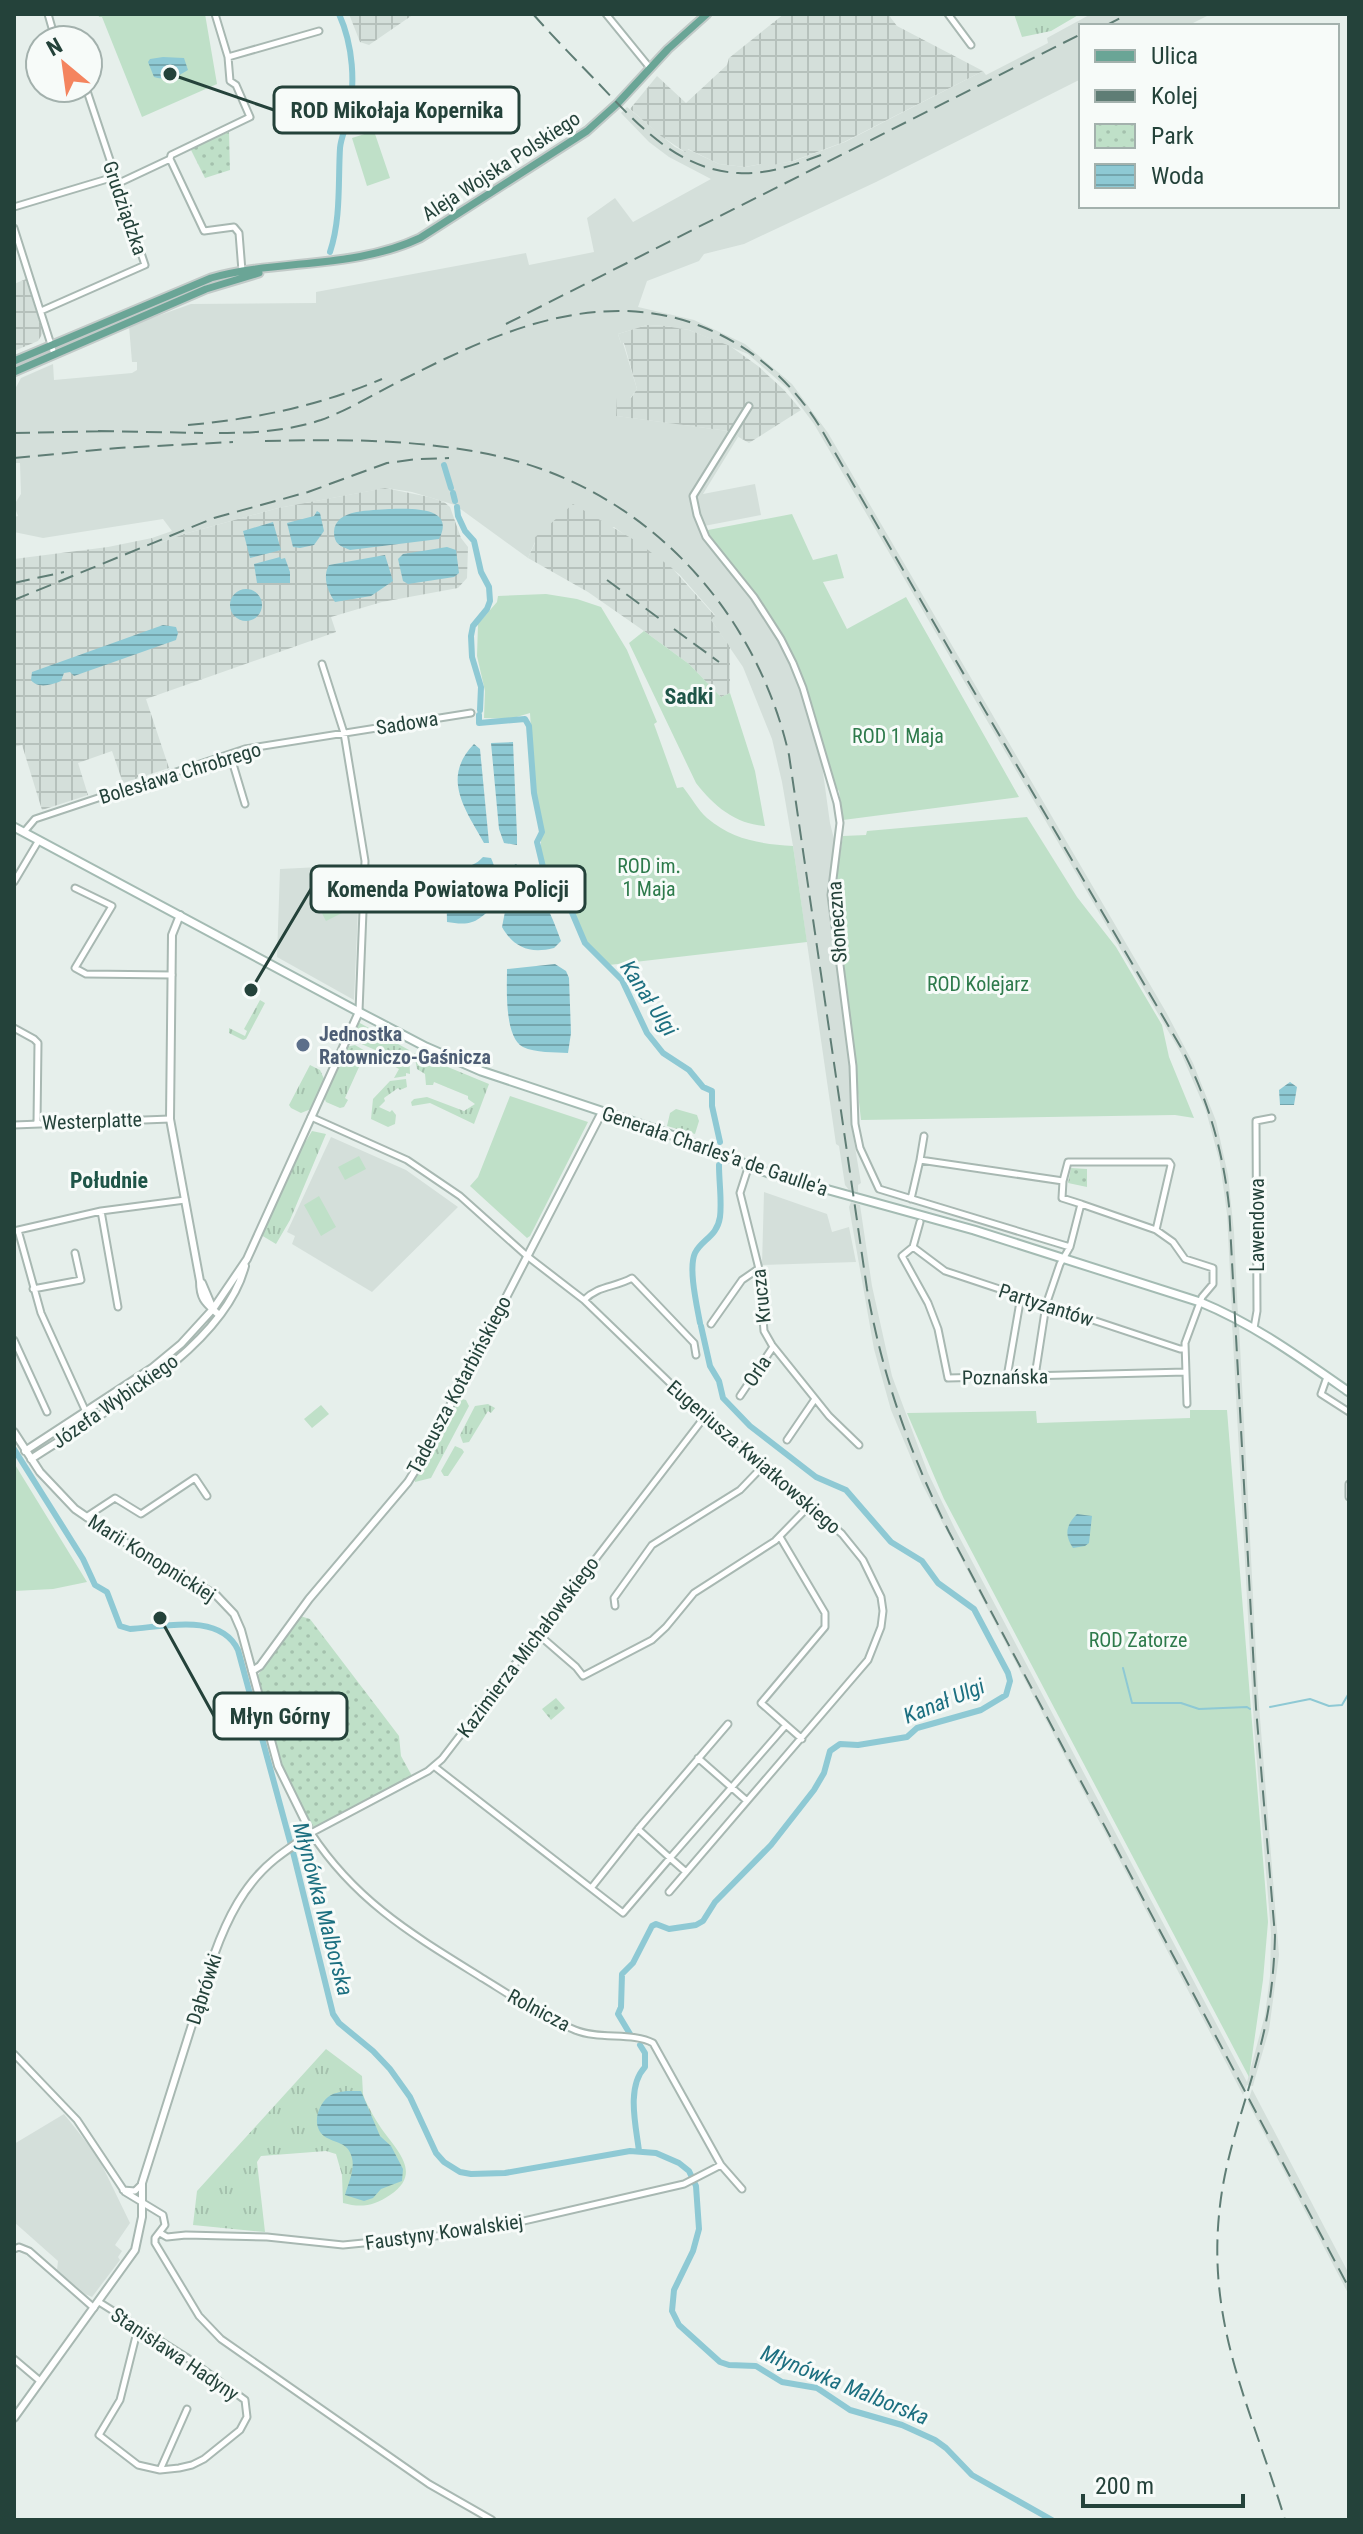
<svg xmlns="http://www.w3.org/2000/svg" width="1363" height="2534" font-family="'Roboto Condensed',sans-serif">
<style>
.built{fill:#d4dfda}
.industrial{fill:url(#industrial-grid)}
.grass{fill:url(#grass-tufts)}
.park{fill:url(#park-dots)}
.garden{fill:#bfe0c8}
.water{fill:url(#water-rules)}
.lines{fill:none;stroke-linecap:round;stroke-linejoin:round}
.stream{stroke:#8ec9d4;stroke-width:2}
.canal{stroke:#8ec9d4;stroke-width:6}
.minor-casing{stroke:#a8b8b2;stroke-width:9}
.tertiary-casing{stroke:#a8b8b2;stroke-width:10}
.secondary-casing{stroke:#a4bbb3;stroke-width:11}
.primary-casing{stroke:#c2cac8;stroke-width:11}
.minor{stroke:#fff;stroke-width:5}
.tertiary{stroke:#fff;stroke-width:6}
.secondary{stroke:#fff;stroke-width:7}
.primary{stroke:#6aa596;stroke-width:7}
.rail{stroke:#5f7d75;stroke-width:2;stroke-dasharray:16 8;stroke-linecap:butt}
.service-dot{fill:#5c6f8a;stroke:#f7fbf9;stroke-width:3}
.labels{text-anchor:middle;dominant-baseline:central;stroke-width:6;stroke-linejoin:round;paint-order:stroke}
.street-label{font-size:20px;fill:#24423a;stroke:#f7fbf9}
.park-label{font-size:20px;fill:#2d7a4b;stroke:#f7fbf9}
.service-label{font-size:20px;font-weight:bold;fill:#4e5e75;stroke:#f7fbf9;text-anchor:start}
.neighbourhood-label{font-size:22px;font-weight:bold;fill:#1f5548;stroke:#f7fbf9}
.water-label{font-size:22px;font-style:italic;fill:#1c6f80;stroke:#f7fbf9}
.leader{fill:none;stroke:#24423a;stroke-width:3}
.callout-dot{fill:#24423a;stroke:#f7fbf9;stroke-width:3}
.callout{fill:#f7fbf9;stroke:#24423a;stroke-width:3}
.callout-label{font-size:22px;text-anchor:middle;font-weight:bold;fill:#24423a}
</style>
<defs>
<pattern id="industrial-grid" width="8" height="8" patternUnits="userSpaceOnUse" patternTransform="scale(2)"><rect width="8" height="8" fill="#d4dfda"/><path d="M0 4h8M4 0v8" fill="none" stroke="#b6c1bc"/></pattern>
<pattern id="grass-tufts" width="24" height="20" patternUnits="userSpaceOnUse" patternTransform="scale(2)"><rect width="24" height="20" fill="#bfe0c8"/><path d="M3 7l-1-3M5 7V3M7 7l1-3M15 17l-1-3M17 17v-4M19 17l1-3" fill="none" stroke="#a4c1ad"/></pattern>
<pattern id="park-dots" width="8" height="8" patternUnits="userSpaceOnUse" patternTransform="scale(2)"><rect width="8" height="8" fill="#bfe0c8"/><path d="M2 2h.1M6 6h.1" fill="none" stroke="#a4c1ad" stroke-width="1.8" stroke-linecap="round"/></pattern>
<pattern id="water-rules" width="6" height="5" patternUnits="userSpaceOnUse" patternTransform="scale(2)"><rect width="6" height="5" fill="#8ec9d4"/><path d="M0 2.5h6" fill="none" stroke="#74a5ad"/></pattern>
</defs>
<rect width="100%" height="100%" fill="#e6efeb"/>
<!-- built -->
<path class="built" d="M1091,14H1211L1187,26H1081V79L876,182L744,244L704,254L699,261L647,281L638,307L694,320L745,344L792,384L828,433L1166,1012L1193,1063L1216,1121L1228,1175L1234,1232L1238,1316L1232,1312L1227,1214L1220,1163L1206,1111L1181,1053L814,424L787,388L748,354L689,330L666,326L647,325L618,334L621,343H623L637,389L617,416L728,431L738,437L703,494L755,484L761,515L704,526L701,531L709,546L751,596L780,644L800,689L821,758L830,823L835,843L830,884L831,917L846,1025L852,1097L851,1123L861,1183L858,1185V1192L849,1190L845,1185L839,1146L836,1144L793,846L782,782L772,739L743,667L711,620L715,615L679,574L614,527L535,542L528,558L455,505L412,492L386,488L278,508L184,534L155,545L152,538L172,531L163,519L43,538L14,532V517L18,516L14,505L21,494L20,463H14V391L21,378L53,364L54,380L132,373L137,370V362H132L129,326L191,304L316,303V292L526,253L529,265L594,252L587,218L615,198L633,222L711,179L669,157L649,142L621,113L627,107L675,147L685,152L687,149L719,164L745,167L762,164L763,166L794,161L845,142L983,71L986,75L1048,43L1047,38Z
M360,865L354,1000L277,957L280,869Z
M331,1137L406,1170L458,1207L372,1292L292,1244L295,1236L287,1232Z
M764,1192L827,1214L832,1232L849,1227L856,1262L762,1265Z
M851,1202L860,1205L872,1286L892,1376L928,1473L955,1529L1247,2082L1265,2015L1270,1976L1271,1933L1254,1727L1232,1323L1239,1326L1258,1693L1279,1955L1269,2030L1254,2082L1253,2086L1247,2085L1243,2095L922,1484L891,1410L874,1349L849,1207Z
M1252,2089L1349,2274V2295L1252,2110L1248,2102Z
M64,2114L98,2157L130,2223L115,2245L122,2251L118,2257L120,2260L92,2297L85,2294L57,2270L58,2261L14,2222V2144Z"/>
<!-- industrial -->
<path class="industrial" d="M349,14H414L369,45L360,42Z
M784,14H888L897,26L983,71L844,142L793,161L762,167L761,164L745,167L719,164L688,149L685,152L661,136L630,109L657,76L686,103L727,65L729,58Z
M26,279L43,333L38,341L14,351V284Z
M647,325L666,326L689,330L730,346L758,366L784,390L801,410L749,443L728,431L616,416L617,397L631,398L637,389L624,343H621L618,334Z
M385,488L429,497L444,502L450,507L461,538L468,547L467,578L458,588L382,602L331,617L336,632L146,699L169,768L123,783L112,751L78,763L88,795L42,810L22,745L14,747V559L108,547L152,538L155,545L184,534L278,508Z
M573,504L636,541L672,568L715,616L711,620L730,647V693L721,697L689,664L644,631L588,592L528,558L535,543L533,539Z"/>
<!-- grass -->
<path class="grass" d="M1014,14H1080L1051,31L1022,37Z
M260,1000L265,1003L246,1039L243,1040L229,1033V1028L245,1036L247,1031L244,1029Z
M358,1022L409,1050L410,1074L406,1073V1076L394,1078L399,1069L388,1063L387,1055L359,1043L353,1036Z
M355,1045L367,1052L363,1051L361,1054L364,1056L345,1098L348,1100L344,1107L340,1108L326,1102L324,1097L346,1047Z
M414,1053L489,1084L474,1124L430,1103L412,1106L411,1102L414,1099L427,1097L464,1111L475,1104L468,1099V1096L434,1082L433,1085H426L425,1074L417,1069Z
M310,1065L320,1070L325,1081L311,1109L301,1113L291,1108L289,1105Z
M406,1079L407,1087L400,1090L398,1088L384,1098L385,1101L379,1107L390,1112L392,1110L396,1115L395,1124L388,1127L371,1119L373,1099L390,1081Z
M676,1109L697,1115L699,1121L695,1134L667,1126L670,1113Z
M312,1131L326,1134L290,1220L276,1244L261,1235L304,1140L306,1141Z
M462,1399L466,1400L469,1406L431,1478L415,1482V1476L457,1402Z
M488,1404L495,1408L491,1413L488,1411L469,1442L463,1443L460,1435L475,1406Z
M455,1446L462,1449L464,1452L448,1476H444L441,1471Z
M326,2049L362,2076L363,2094L365,2100C370,2110 375,2119 381,2128C397,2151 423,2173 390,2195C374,2206 361,2208 343,2203L342,2175L336,2154L326,2151L261,2156L257,2162L265,2232L193,2225L197,2191Z"/>
<!-- park -->
<path class="park" d="M229,132L230,170L205,178L190,148Z
M1071,1168L1087,1169V1187L1068,1183Z
M300,1616L310,1619L399,1736L401,1756L412,1776L315,1827L310,1825L283,1773L257,1682L258,1675Z
M556,1698L565,1708L551,1720L542,1709Z"/>
<!-- garden -->
<path class="garden" d="M98,14H205L217,84L142,117L102,17H99Z
M374,131L390,178L367,186L352,138Z
M792,514L813,560L837,554L844,578L823,582L847,629L906,597L1019,797L843,820L839,791L834,786C821,739 811,688 787,645C765,605 735,570 706,534L708,530Z
M546,594L577,599L601,607L627,650L657,722L654,724L677,788L683,787C691,797 698,810 707,818C733,840 761,844 793,846L807,942L609,965L585,941L563,887L545,869L541,860V826L535,793L530,713L510,719L484,718L485,691L477,656L478,624L497,602L498,596Z
M644,631L689,664L721,697L730,693L755,771L765,826C735,824 714,806 696,783L629,643Z
M1027,817L1077,897L1116,947L1162,1025L1169,1057L1194,1118L1175,1115L861,1120L837,903V874L843,836L866,835L867,831Z
M326,882L342,913L326,921L310,890Z
M510,1096L588,1122L530,1236L527,1238L470,1186L478,1177Z
M359,1156L366,1169L345,1180L338,1167Z
M319,1196L336,1227L321,1236L304,1205Z
M321,1405L329,1414L312,1428L304,1419Z
M1190,1410H1227L1268,1922L1263,1980L1249,2077L944,1499L907,1413L1036,1411L1037,1423L1190,1418Z
M14,1463L87,1582L53,1589L14,1591Z"/>
<!-- water -->
<path class="water" d="M163,57L184,58L188,70C177,77 167,81 154,77L148,62L150,59Z
M389,509C407,509 457,505 439,539L350,550C340,546 334,544 334,532C335,508 372,511 389,509Z
M317,511L320,513L324,531L314,545L300,548L293,547L287,523L314,516Z
M273,522L281,550L250,558L243,531Z
M447,547L456,550L459,573L454,577L408,584L403,581L398,559L403,554Z
M385,555L393,581L371,596L335,602C328,592 322,577 329,565Z
M280,557L281,559L285,558L290,572V583H257L254,564Z
M230 605a16 16 0 1 1 32 0a16 16 0 1 1-32 0Z
M163,625L176,627L178,633L176,640L74,676L70,672L64,673L61,681C51,685 38,689 31,680L32,672Z
M513,742L517,836V845L504,843L499,829L491,743Z
M474,744L480,749L489,843H484C465,809 441,778 474,744Z
M483,857L491,858C495,866 500,886 498,895C496,905 481,920 472,922C464,925 455,923 447,922L446,875C458,864 469,872 483,857Z
M516,864C539,885 551,913 561,941L554,948C530,954 514,948 502,927L509,891L507,880L509,868Z
M555,964L566,971L569,978L571,1033L568,1053C555,1052 535,1053 523,1047C504,1037 507,988 507,969Z
M1290,1082L1297,1087L1294,1105H1280L1279,1090Z
M1077,1514L1092,1516L1089,1543L1085,1546L1073,1548C1064,1535 1066,1525 1077,1514Z
M346,2091H361L380,2136L391,2146L403,2169L402,2181L381,2189L373,2198L364,2201L345,2195C348,2184 355,2170 352,2158C348,2141 335,2144 324,2136C311,2126 318,2105 328,2097C333,2093 340,2092 346,2091Z"/>
<g class="lines">
<!-- stream -->
<path class="stream" d="M1123,1668L1132,1703H1181L1199,1709L1247,1707L1250,1709
M1270,1707L1310,1699L1329,1706L1342,1705L1349,1693"/>
<!-- canal -->
<path class="canal" d="M330,252C341,219 338,183 340,148C341,137 346,128 348,118C356,84 353,45 339,14
M444,465L451,488
M453,493L455,501
M457,507L458,516L465,531L474,541L481,572L489,587L490,601L487,609L473,626L471,636L472,657L481,687L480,710
M479,715V723L525,719L529,726L534,793L542,832L537,842L543,867L562,889L585,943L622,980L647,1033L663,1053L689,1070L703,1087L712,1091V1106L720,1142
M700,1323C697,1306 688,1268 695,1253C702,1239 717,1237 720,1217C722,1201 719,1182 719,1165
M14,1449L83,1559L95,1585L107,1592L120,1626L130,1629C163,1627 220,1612 238,1650L294,1856L333,2014L339,2023L373,2051L390,2069L410,2097L436,2153L444,2162L460,2172L471,2174L505,2173L630,2151L656,2153L679,2163L689,2171L696,2186L699,2229L693,2251L674,2290L672,2311L679,2325L720,2362L729,2365L756,2366L782,2382L817,2388L850,2410L902,2425L935,2440L946,2448L972,2475L1052,2520
M630,2034L618,2014L621,2007L622,1974L633,1963L652,1926L656,1924L669,1929L696,1925L703,1921L715,1902L771,1845L814,1790L824,1773L830,1751L840,1744L858,1745L907,1737L917,1728L981,1710L1006,1695L1010,1681L1008,1673L974,1609L938,1583L922,1561L891,1542L846,1490L816,1477L750,1426L723,1398L719,1381L710,1366L701,1326
M639,2151C636,2126 626,2087 645,2067V2053L640,2045"/>
<!-- minor casing -->
<g class="minor-casing">
<path id="minor" d="M48,14L54,35L65,33L71,40
M606,14L650,68
M948,14L971,45
M228,57L319,31
M170,159L171,155L250,117L236,85L230,81L228,57L215,14
M119,183L170,159L204,231L234,227L239,233L242,271
M14,207L114,177
M14,228L54,354
M41,311L145,265L86,88
M749,406L693,496L697,515L706,537L754,597L781,639L793,663L803,688L837,803L840,823L831,895L853,1066L855,1124L860,1148L879,1189L1070,1247
M322,664L344,733L365,861L359,1011
M230,754L245,804
M24,832L35,819L245,749L471,713
M14,882L39,840
M75,888L112,906L75,968L86,974L172,975
M14,1028L34,1039L38,1043L37,1123
M311,1117L407,1160L460,1196L527,1256L584,1300L671,1384L842,1534L863,1560L881,1597L883,1611L881,1627L868,1660L669,1892
M14,1125L170,1119
M920,1160L924,1136
M749,1165L740,1193L759,1269L764,1331L772,1345L829,1416L859,1445
M1063,1181L1068,1162H1169L1171,1165L1156,1230
M911,1199L920,1160L1063,1181L1062,1198L1081,1204L1070,1247L1060,1264L1046,1305L1035,1376
M1081,1204L1156,1230L1173,1242L1185,1259L1213,1268V1284L1202,1297L1185,1343L1187,1404
M101,1211L118,1307
M920,1222L913,1247L902,1256L928,1303L938,1329L948,1378L1186,1372
M18,1230L41,1313L86,1412
M14,1231L101,1211L185,1200
M913,1247L945,1271L1180,1349H1185
M33,1289L81,1280L75,1253
M584,1300C599,1285 614,1288 632,1278L694,1343L696,1355
M711,1324L742,1280L758,1269
M1254,1328L1257,1311L1256,1121L1272,1118
M14,1340L47,1412
M1007,1377L1021,1296
M1327,1377L1321,1394L1349,1412
M740,1396L773,1347
M706,1415L442,1759L428,1771L311,1833C357,1903 415,1936 484,1979C513,1997 543,2017 575,2030C599,2040 633,2032 653,2043L721,2165L742,2189
M787,1440L815,1399
M1349,1497V1484
M86,1517L115,1498L141,1514L195,1478L207,1496
M615,1606L614,1598L652,1545L740,1490L763,1466
M539,1635L576,1667L583,1676L652,1640L666,1627L694,1593L775,1541L810,1505
M728,1724L638,1829L670,1858L786,1725L761,1703L825,1627V1613L780,1537
M786,1725L802,1739
M698,1758L747,1801
M435,1767L623,1913L670,1858L686,1872
M592,1887L638,1829
M14,2054L77,2120L125,2192L163,2215L165,2225L155,2238V2243L199,2316L221,2339L429,2484L492,2520
M123,2190L135,2191L142,2184
M160,2233L167,2237L186,2235L267,2237L343,2245L476,2232L684,2184L721,2165
M14,2249L19,2247L29,2251L94,2308
M99,2302L186,2357L245,2400L247,2417L240,2430L204,2459L192,2465L179,2468L160,2470L138,2465L99,2435L120,2400L138,2328
M14,2359L40,2381
M160,2470L187,2409"/>
</g>
<!-- tertiary casing -->
<g class="tertiary-casing">
<path id="tertiary" d="M180,915L172,935L170,1119L200,1281C200,1300 206,1303 219,1315
M202,1283L213,1309
M14,1432L40,1472L75,1509L116,1537L216,1595L234,1614L241,1630L278,1766L311,1833C299,1842 286,1850 275,1859C244,1884 227,1919 214,1955L142,2183V2217L135,2250L14,2418
M25,1451L152,1368L181,1344L213,1309L247,1259L359,1012
M31,1459C99,1414 223,1350 245,1266
M252,1671L260,1666L309,1599L408,1482L424,1456L602,1112"/>
</g>
<!-- secondary casing -->
<g class="secondary-casing">
<path id="secondary" d="M14,827L359,1012L426,1047L481,1071L661,1131L771,1174L974,1230L1200,1302C1254,1324 1302,1359 1349,1392"/>
</g>
<!-- primary casing -->
<g class="primary-casing">
<path id="primary" d="M14,361L211,278C280,259 354,269 420,238L587,131L618,103L668,49L707,14
M14,372L206,289L259,273"/>
</g>
<!-- minor -->
<use href="#minor" class="minor"/>
<!-- tertiary -->
<use href="#tertiary" class="tertiary"/>
<!-- secondary -->
<use href="#secondary" class="secondary"/>
<!-- primary -->
<use href="#primary" class="primary"/>
<!-- rail -->
<path class="rail" d="M533,14C555,39 578,62 601,86C639,126 679,170 738,173C767,175 794,165 821,155
M1105,26L1128,14
M506,324L1081,34
M188,425C255,419 319,406 382,379
M98,431L203,433
M14,433L108,431
M219,433C253,433 288,431 321,420C351,409 379,391 408,377C499,331 601,286 703,327C753,347 792,382 820,427L1183,1051C1208,1100 1223,1151 1229,1206L1256,1708L1275,1936C1274,1973 1270,2009 1261,2044C1249,2093 1230,2141 1222,2191C1202,2319 1250,2403 1285,2520
M265,441C343,439 425,439 501,457C648,492 756,610 789,755L867,1289C882,1375 910,1454 949,1532L1349,2288
M14,458L118,448L233,442
M607,580L660,619
M14,583L64,572
M14,600L214,518L308,492L387,463L417,459L449,458
M674,629L719,662"/>
</g>
<!-- markers -->
<circle class="service-dot" cx="303" cy="1045" r="8"/>
<g class="labels">
<!-- street labels -->
<g class="street-label">
<text transform="translate(501 166) rotate(-33)">Aleja Wojska Polskiego</text>
<text transform="translate(125 208) rotate(71)">Grudziądzka</text>
<text transform="translate(407 723) rotate(-9)">Sadowa</text>
<text transform="translate(180 773) rotate(-17)">Bolesława Chrobrego</text>
<text transform="translate(837 922) rotate(-94)">Słoneczna</text>
<text transform="translate(92 1121) rotate(-2)">Westerplatte</text>
<text transform="translate(715 1151) rotate(19)">Generała Charles'a de Gaulle'a</text>
<text transform="translate(1257 1225) rotate(-90)">Lawendowa</text>
<text transform="translate(761 1296) rotate(-96)">Krucza</text>
<text transform="translate(1046 1305) rotate(18)">Partyzantów</text>
<text transform="translate(757 1371) rotate(-56)">Orla</text>
<text transform="translate(1005 1377) rotate(-1)">Poznańska</text>
<text transform="translate(459 1385) rotate(-62)">Tadeusza Kotarbińskiego</text>
<text transform="translate(115 1401) rotate(-35)">Józefa Wybickiego</text>
<text transform="translate(754 1457) rotate(41)">Eugeniusza Kwiatkowskiego</text>
<text transform="translate(152 1558) rotate(32)">Marii Konopnickiej</text>
<text transform="translate(528 1647) rotate(-53)">Kazimierza Michałowskiego</text>
<text transform="translate(204 1989) rotate(-72)">Dąbrówki</text>
<text transform="translate(539 2010) rotate(28)">Rolnicza</text>
<text transform="translate(444 2232) rotate(-8)">Faustyny Kowalskiej</text>
<text transform="translate(175 2354) rotate(34)">Stanisława Hadyny</text>
</g>
<!-- park labels -->
<g class="park-label">
<text x="898" y="736">ROD 1 Maja</text>
<text x="649" y="866">ROD im.<tspan x="649" dy="23">1 Maja</tspan></text>
<text x="978" y="984">ROD Kolejarz</text>
<text x="1138" y="1640">ROD Zatorze</text>
</g>
<!-- service labels -->
<g class="service-label">
<text x="319" y="1034">Jednostka<tspan x="319" dy="23">Ratowniczo-Gaśnicza</tspan></text>
</g>
<!-- neighbourhood labels -->
<g class="neighbourhood-label">
<text x="689" y="696">Sadki</text>
<text x="109" y="1180">Południe</text>
</g>
<!-- water labels -->
<g class="water-label">
<text transform="translate(649 998) rotate(57)">Kanał Ulgi</text>
<text transform="translate(944 1701) rotate(-22)">Kanał Ulgi</text>
<text transform="translate(323 1909) rotate(75)">Młynówka Malborska</text>
<text transform="translate(845 2385) rotate(22)">Młynówka Malborska</text>
</g>
</g>
<!-- callouts -->
<path class="leader" d="M170 74L274 110M251 990L311 889M160 1618L214 1716"/>
<g class="callout-dot">
<circle cx="170" cy="74" r="8"/>
<circle cx="251" cy="990" r="8"/>
<circle cx="160" cy="1618" r="8"/>
</g>
<g class="callout">
<rect x="274" y="87" width="245" height="46" rx="8"/>
<rect x="311" y="866" width="274" height="46" rx="8"/>
<rect x="214" y="1693" width="133" height="46" rx="8"/>
</g>
<g class="callout-label">
<text x="397" y="118">ROD Mikołaja Kopernika</text>
<text x="448" y="897">Komenda Powiatowa Policji</text>
<text x="280" y="1724">Młyn Górny</text>
</g>
<!-- border -->
<rect width="1363" height="2534" fill="none" stroke="#24423a" stroke-width="32"/>
<!-- legend -->
<rect x="1079" y="24" width="260" height="184" fill="#f7fbf9" stroke="#a3b1ad" stroke-width="2"/>
<rect x="1095" y="50" width="40" height="12" fill="#6aa596" stroke="#a3b1ad" stroke-width="2"/>
<text x="1151" y="64" font-size="24" fill="#24423a">Ulica</text>
<rect x="1095" y="90" width="40" height="12" fill="#5f7d75" stroke="#a3b1ad" stroke-width="2"/>
<text x="1151" y="104" font-size="24" fill="#24423a">Kolej</text>
<rect x="1095" y="124" width="40" height="24" fill="url(#park-dots)" stroke="#a3b1ad" stroke-width="2"/>
<text x="1151" y="144" font-size="24" fill="#24423a">Park</text>
<rect x="1095" y="164" width="40" height="24" fill="url(#water-rules)" stroke="#a3b1ad" stroke-width="2"/>
<text x="1151" y="184" font-size="24" fill="#24423a">Woda</text>
<!-- north arrow -->
<g transform="translate(64 64) rotate(331)"><circle r="38" fill="#f7fbf9" stroke="#a3b1ad" stroke-width="2"/>
<path d="M0-6L14 30L0 20L-14 30Z" fill="#f4845f"/>
<text y="-12" font-size="22" font-weight="bold" text-anchor="middle" fill="#24423a">N</text>
</g>
<!-- scale -->
<path d="M1083 2494v12h160v-12" fill="none" stroke="#24423a" stroke-width="4"/>
<text x="1095" y="2494" font-size="24" fill="#24423a" stroke="#f7fbf9" stroke-width="6" paint-order="stroke">200 m</text>
</svg>
